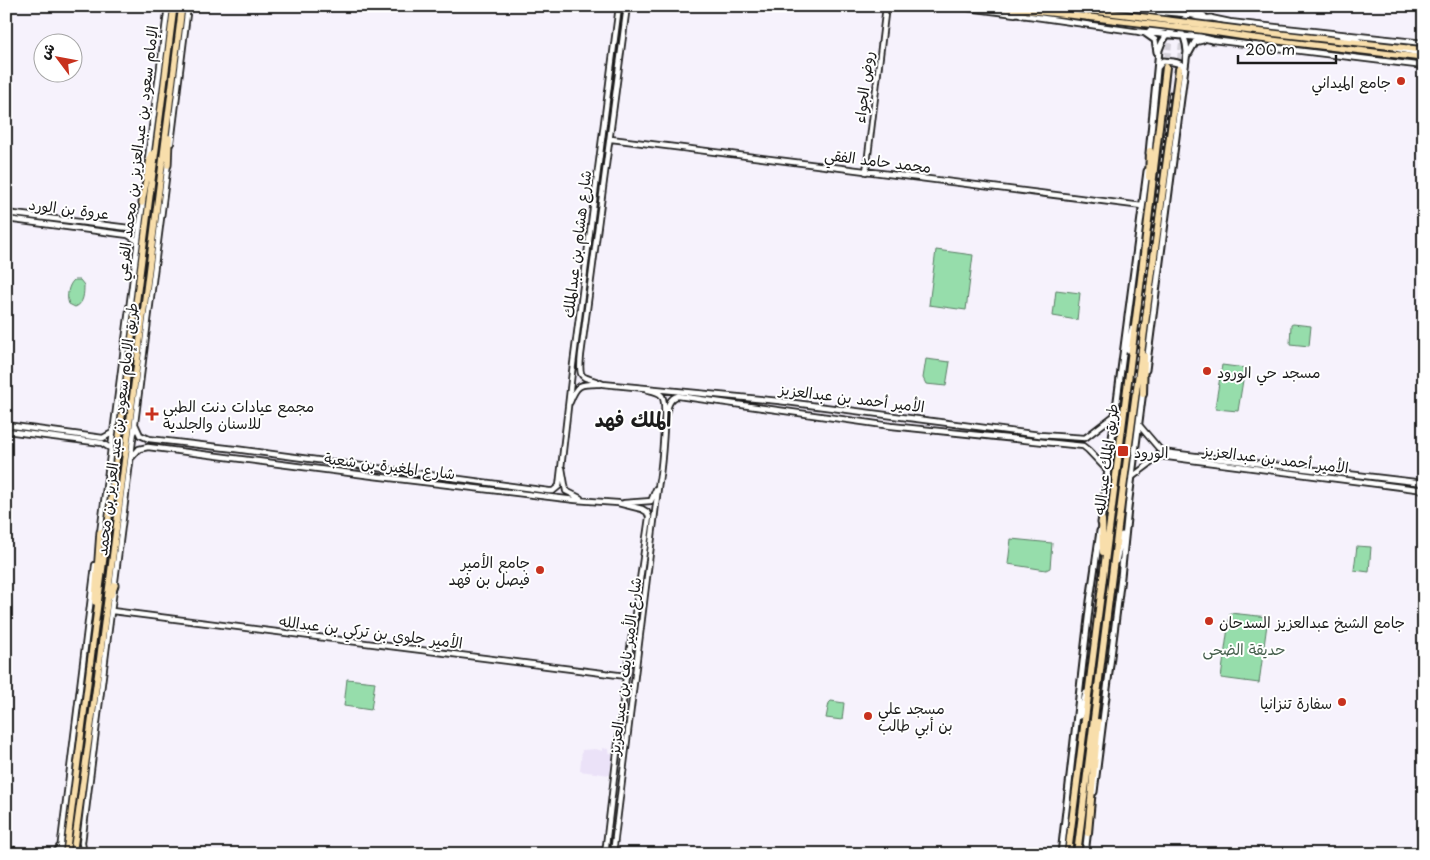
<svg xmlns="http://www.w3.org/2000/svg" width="1430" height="860" font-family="'Playpen Sans','Playpen Sans Arabic',sans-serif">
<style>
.built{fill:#ebe2f8}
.green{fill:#96ddab;stroke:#597c64}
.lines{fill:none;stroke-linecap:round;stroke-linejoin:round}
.trunk-tunnel{stroke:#d5d2da;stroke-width:6;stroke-dasharray:6 3;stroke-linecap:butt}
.tertiary-casing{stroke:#1c1c1c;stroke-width:8}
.secondary-casing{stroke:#1c1c1c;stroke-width:9}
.primary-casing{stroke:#1c1c1c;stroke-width:9}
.trunk-casing{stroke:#1c1c1c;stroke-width:10}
.tertiary{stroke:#fff;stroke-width:4.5}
.secondary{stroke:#fff;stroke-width:5}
.primary{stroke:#f8deab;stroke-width:5.5}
.trunk{stroke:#f8deab;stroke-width:6}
.rail-casing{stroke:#1c1c1c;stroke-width:3}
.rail{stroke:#fff;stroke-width:1;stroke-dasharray:4;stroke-linecap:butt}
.primary-bridge-casing{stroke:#1c1c1c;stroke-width:9;stroke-linecap:butt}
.primary-bridge{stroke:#f8deab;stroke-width:5.5}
.poi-dot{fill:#c8321e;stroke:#fff;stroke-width:2}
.labels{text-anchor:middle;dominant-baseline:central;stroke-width:4;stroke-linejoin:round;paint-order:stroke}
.poi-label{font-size:15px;fill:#1c1c1c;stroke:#fff;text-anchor:start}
.street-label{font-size:15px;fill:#1c1c1c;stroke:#fff}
.park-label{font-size:15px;fill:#47604e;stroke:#fff}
.district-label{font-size:20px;font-weight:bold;fill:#1c1c1c;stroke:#fff}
</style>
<rect width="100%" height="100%" fill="#f6f2fc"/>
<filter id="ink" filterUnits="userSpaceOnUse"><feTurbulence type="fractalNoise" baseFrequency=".02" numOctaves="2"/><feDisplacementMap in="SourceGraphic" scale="10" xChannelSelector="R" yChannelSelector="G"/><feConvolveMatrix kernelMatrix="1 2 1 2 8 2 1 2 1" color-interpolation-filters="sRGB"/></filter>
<g filter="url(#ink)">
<!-- built -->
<path class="built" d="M602,748L608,749V752L613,754L610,775L580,771L582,750L596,749L602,751Z"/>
<!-- green -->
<path class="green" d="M936,250L973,255L966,310L929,305Z
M74,280H80L84,285C84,293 84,304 75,307L69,304C66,297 68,285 74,280Z
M1056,290L1080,293L1077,320L1053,316Z
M1293,324L1311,326L1309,346L1290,344L1291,325Z
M926,359L950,362L946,386L926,384L923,378Z
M1222,365L1245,368L1238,411L1216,409L1215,407Z
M1011,539L1052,543L1050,568L1046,570L1008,564Z
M1357,546L1371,547L1369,572L1354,570Z
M1230,613L1268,617L1259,683L1221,678Z
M347,679L375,682L371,710L344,706Z
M831,701L844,703L842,720L826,718L829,703Z"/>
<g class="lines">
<!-- trunk-tunnel -->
<path class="trunk-tunnel" d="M1185,18L1186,6
M1166,67L1174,6
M1179,68L1183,33"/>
<!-- tertiary casing -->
<g class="tertiary-casing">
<path id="tertiary" d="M627,6L581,355C578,384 583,374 603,384L779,401L1040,435L1085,438L1115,415
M952,6L1015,14
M1115,6L1142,10
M1022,15L1140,32
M1211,18L1230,22L1424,43
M1341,36L1355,39L1361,42
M1212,40L1424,66
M611,139L1142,206
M171,143L188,6
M148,158L168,6
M866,172L886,6
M6,213L129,228H134L140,224
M6,219L128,235L138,241
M648,390C653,391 659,392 662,396C668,404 661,469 659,482
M570,402C577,383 581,384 600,384
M665,419C667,410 668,398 678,396L891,426L1083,446L1088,450L1108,471
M135,424L140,435L149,439L235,449L549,491H553L559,486L572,372L619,6
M6,425L103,438L112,433
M1139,425L1162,452L1424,483
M6,431L102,443L110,448
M131,458L139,449L148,447L373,476L575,500L618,503L642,509L647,512L649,517L626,676L605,854
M562,468L566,491L580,498
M1132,477L1160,456L1424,490
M624,503L651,501L656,489
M100,533L143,201
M112,611L626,676
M53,854L56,852L59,847
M62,854L60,850L95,565
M84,854L82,843L89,786L168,163
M613,854L659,480"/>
</g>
<!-- secondary casing -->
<g class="secondary-casing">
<path id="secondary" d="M1196,6L1197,11L1204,16
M1150,9L1160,6
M1008,10L1024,15
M1142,10L1188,14L1203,17
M1179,23L1188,16L1193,6
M1188,23L1201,19L1211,18
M1184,28L1204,38L1212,40
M1150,30L1169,28
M1140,32L1204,38
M1145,33L1155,40L1157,52
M1395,48L1424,54
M1189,53L1195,42L1203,40
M1158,67L1163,61C1170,62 1179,61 1184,67V70
M1149,153L1159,50C1162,40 1168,32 1178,27
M1127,350L1132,329
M1146,370L1187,52C1186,29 1173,21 1154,12
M1101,523L1147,171
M1116,561L1122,535
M1080,716L1086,693
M1094,792L1121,577L1129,499L1143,391
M1061,854L1090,601L1100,531
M1085,854L1088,829"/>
</g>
<!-- primary casing -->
<g class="primary-casing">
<path id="primary" d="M991,6L1088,17
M1062,6L1088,10
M1253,31L1424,50
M1253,38L1424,58
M168,165L169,138
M142,203L151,154
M111,595L115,585
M95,602L100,532
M6,849L28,854
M66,854L174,6
M73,854L98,673L182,6"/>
</g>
<!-- trunk casing -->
<g class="trunk-casing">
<path id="trunk" d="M1149,177L1150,151
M1143,394L1144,356
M1102,520L1103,552
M1088,833L1098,722
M1068,853L1142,271L1166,67
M1077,854L1121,504L1179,69"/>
</g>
<!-- tertiary -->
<use href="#tertiary" class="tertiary"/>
<!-- secondary -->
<use href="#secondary" class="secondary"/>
<!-- primary -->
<use href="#primary" class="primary"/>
<!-- trunk -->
<use href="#trunk" class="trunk"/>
<!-- rail casing -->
<g class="rail-casing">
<path id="rail" d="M1132,392L1170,92"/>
</g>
<!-- rail -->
<use href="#rail" class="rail"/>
<!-- primary-bridge casing -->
<g class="primary-bridge-casing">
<path id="primary-bridge" d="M1088,10L1253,31
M1088,17L1201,30L1253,38"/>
</g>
<!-- primary-bridge -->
<use href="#primary-bridge" class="primary-bridge"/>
</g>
</g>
<!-- markers -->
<g class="poi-dot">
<circle cx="1401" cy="81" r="5"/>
<circle cx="1207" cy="371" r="5"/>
<path d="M149.5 406.5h5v5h5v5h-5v5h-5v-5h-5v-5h5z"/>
<rect x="1117" y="445" width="12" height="12" rx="2.5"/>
<circle cx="540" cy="570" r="5"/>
<circle cx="1209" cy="621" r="5"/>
<circle cx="1342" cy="702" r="5"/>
<circle cx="868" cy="716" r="5"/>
</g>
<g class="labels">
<!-- poi labels -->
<g class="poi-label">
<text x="1391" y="81" text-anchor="end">جامع الميداني</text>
<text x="1217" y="371">مسجد حي الورود</text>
<text x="163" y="405">مجمع عيادات دنت الطبي<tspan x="163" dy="17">للاسنان والجلدية</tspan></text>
<text x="1134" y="451">الورود</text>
<text x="530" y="561" text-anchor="end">جامع الأمير<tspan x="530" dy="17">فيصل بن فهد</tspan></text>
<text x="1219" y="621">جامع الشيخ عبدالعزيز السدحان</text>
<text x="1332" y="702" text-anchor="end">سفارة تنزانيا</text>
<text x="878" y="707">مسجد علي<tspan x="878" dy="17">بن أبي طالب</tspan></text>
</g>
<!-- street labels -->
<g class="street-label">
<text transform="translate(863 87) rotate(-83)">روض الجواء</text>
<text transform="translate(136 153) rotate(-83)">الإمام سعود بن عبدالعزيز بن محمد الفرعي</text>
<text transform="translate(878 160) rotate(7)">محمد حامد الفقي</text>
<text transform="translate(69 208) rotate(7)">عروة بن الورد</text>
<text transform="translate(576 244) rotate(-83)">شارع هشام بن عبدالملك</text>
<text transform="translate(852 397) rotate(7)">الأمير أحمد بن عبدالعزيز</text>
<text transform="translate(116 429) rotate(-83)">طريق الإمام سعود بن عبد العزيز بن محمد</text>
<text transform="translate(1276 458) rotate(7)">الأمير أحمد بن عبدالعزيز</text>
<text transform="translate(1105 459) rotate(-83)">طريق الملك عبدالله</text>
<text transform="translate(390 465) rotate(7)">شارع المغيرة بن شعبة</text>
<text transform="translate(371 631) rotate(7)">الأمير جلوي بن تركي بن عبدالله</text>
<text transform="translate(624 666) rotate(-83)">شارع الأمير نايف بن عبدالعزيز</text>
</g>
<!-- park labels -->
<g class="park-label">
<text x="1244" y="648">حديقة الضحى</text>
</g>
<!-- district labels -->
<g class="district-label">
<text x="633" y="419">الملك فهد</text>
</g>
</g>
<!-- margin -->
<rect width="1430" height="860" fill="none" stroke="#fff" stroke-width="25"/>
<rect x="12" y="12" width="1405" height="835" fill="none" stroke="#1c1c1c" stroke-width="2" filter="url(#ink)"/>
<!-- north arrow -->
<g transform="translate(58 58) rotate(302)"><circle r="24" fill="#ffffff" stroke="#a4a4a4"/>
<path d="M0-4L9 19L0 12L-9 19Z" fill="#c8321e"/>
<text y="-8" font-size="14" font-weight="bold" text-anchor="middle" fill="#1c1c1c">ش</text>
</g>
<!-- scale -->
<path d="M1238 55v8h98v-8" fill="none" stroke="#1c1c1c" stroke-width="2.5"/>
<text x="1245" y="55" font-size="15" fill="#1c1c1c" stroke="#ffffff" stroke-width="4" paint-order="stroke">200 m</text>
</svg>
